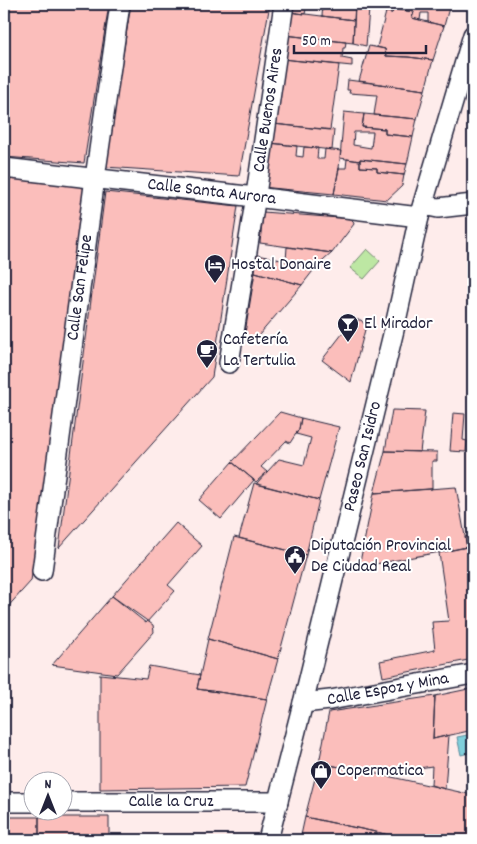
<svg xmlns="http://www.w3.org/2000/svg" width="477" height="844" font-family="Dekko,sans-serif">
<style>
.green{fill:#bde7a3;stroke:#70846f}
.water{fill:#7fcfdb;stroke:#5a8a9b}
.building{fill:#fbbebb;stroke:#22223b;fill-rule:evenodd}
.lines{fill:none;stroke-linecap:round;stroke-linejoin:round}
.minor-casing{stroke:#22223b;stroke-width:22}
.minor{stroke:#fff;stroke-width:19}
.labels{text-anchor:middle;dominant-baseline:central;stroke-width:4;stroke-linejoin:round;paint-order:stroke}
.street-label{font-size:18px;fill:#22223b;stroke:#fff}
.poi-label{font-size:18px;fill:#22223b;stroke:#fff;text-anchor:start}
</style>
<rect width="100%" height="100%" fill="#feeceb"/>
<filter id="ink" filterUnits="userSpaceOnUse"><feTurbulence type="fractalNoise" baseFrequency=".02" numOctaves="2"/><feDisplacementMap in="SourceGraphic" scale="10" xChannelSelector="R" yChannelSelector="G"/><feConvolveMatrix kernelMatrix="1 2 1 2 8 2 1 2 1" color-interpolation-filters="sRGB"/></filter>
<g filter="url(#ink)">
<!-- green -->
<path class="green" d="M367,249L380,261L364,279L350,268Z"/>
<!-- water -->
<path class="water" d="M473,734V752L461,755L457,737Z"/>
<!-- building -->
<path class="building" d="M4,4H109L84,163L4,157Z
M131,4H270L239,176L105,167Z
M290,4H307L305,14L289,12Z
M323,4H355L354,20L322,16Z
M363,4H450L444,26L428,22V13H421L420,20L412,18L414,12L394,9L392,13L362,8Z
M355,7L369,9L366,46L353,43Z
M394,9L414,12L412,18L444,26L433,60L408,57L386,56L385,49L377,47L386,12L392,13Z
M289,12L354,20L353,43L285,35Z
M285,35L346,42L345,48H343L342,58L352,60V66L282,59Z
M369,46L385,49L386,56L408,57L433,60L425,90L359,81Z
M282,59L339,65L330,130L273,124Z
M348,80L425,90L417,119L374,115L377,95L349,93L350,90H347Z
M344,112L364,114L362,127L385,129V134L413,137L407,164L360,159V161L340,158ZM354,132H373L371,148L353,145Z
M364,114L417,119L413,137L385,134V129L362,127Z
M273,124L334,130L332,150L270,143Z
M270,143L297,146L296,156L303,157L304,147L318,148L317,159H324L325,149L341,151L339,168L334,194L261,187Z
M347,159L360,161V167L377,168V172L404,175L402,186L387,200L334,194L339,168H346Z
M360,159L407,164L404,175L377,172V168L360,167Z
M4,178L85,186L31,581L4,611Z
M105,192L238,206L212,377L59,548Z
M263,212L352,219L354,224L332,253L260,243Z
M287,247L332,253L316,267L286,261Z
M257,255L286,261L316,267L302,285L255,272Z
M255,272L302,285L253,342L244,339Z
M353,320H361L366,326L351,382L322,360Z
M392,410L425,411L420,452L385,451Z
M280,412L301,418L299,429L290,443L286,441L261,467L267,472L256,482L232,462Z
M453,413L465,414L463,440L467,441L466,452L450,451Z
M301,418L339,427L319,500L256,484L279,459L304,465L311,438L296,434L299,429Z
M385,451L437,452V461H432V489L374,493Z
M232,462L254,480L221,519L199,500Z
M254,483L319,500L306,555L239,538Z
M456,487L467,547L359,567L374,493Z
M176,523L202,546L168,585L175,591L146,623L112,596Z
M469,536L473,551V570L471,571L465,537Z
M234,537L306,555L278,659L208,639Z
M467,547L473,588V659L383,677L380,661L435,650L432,622L449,621L439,553Z
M112,596L153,625L154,632L132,657L117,674L52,665Z
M208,639L278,659L267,699L197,689Z
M149,666L200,675L197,689L267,699L245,787L100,789V674L146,679Z
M473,688V730L433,739L435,696Z
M435,696L433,739L449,735L445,789L431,785L432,766L388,773L387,776L319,763L329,712Z
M319,763L387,776L473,795V840H413L305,817Z
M4,817H39V840H4Z
M39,817H109V840H39Z
M305,817L385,834L383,840H300Z"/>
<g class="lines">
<!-- minor casing -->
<g class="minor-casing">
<g id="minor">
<path id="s1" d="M4,168L255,197L419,217"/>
<path d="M423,205L438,208L473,204"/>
<path id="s2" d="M229,363L254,208L284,4"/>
<path id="s3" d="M42,571L95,178L120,4"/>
<path id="s4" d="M303,703L330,700L473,674"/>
<path d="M4,802H32"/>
<path id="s5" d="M62,802H278"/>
<path id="s6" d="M268,840L303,703L394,330L419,217L473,35"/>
</g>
</g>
<!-- minor -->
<use href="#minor" class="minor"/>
</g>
</g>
<!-- icons -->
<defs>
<g id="hotel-pin" transform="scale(1.125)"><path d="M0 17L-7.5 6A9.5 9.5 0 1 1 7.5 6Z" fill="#22223b" stroke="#fff"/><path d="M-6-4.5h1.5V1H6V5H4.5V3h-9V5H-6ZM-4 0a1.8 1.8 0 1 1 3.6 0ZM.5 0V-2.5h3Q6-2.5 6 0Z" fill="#fff"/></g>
<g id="bar-pin" transform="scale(1.125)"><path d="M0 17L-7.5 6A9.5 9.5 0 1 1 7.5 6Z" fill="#22223b" stroke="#fff"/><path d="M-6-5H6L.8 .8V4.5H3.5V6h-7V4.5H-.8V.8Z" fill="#fff"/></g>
<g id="cafe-pin" transform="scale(1.125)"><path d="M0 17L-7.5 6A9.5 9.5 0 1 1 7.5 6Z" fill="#22223b" stroke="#fff"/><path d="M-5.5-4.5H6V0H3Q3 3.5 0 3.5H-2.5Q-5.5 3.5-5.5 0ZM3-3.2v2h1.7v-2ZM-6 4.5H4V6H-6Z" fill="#fff"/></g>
<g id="civic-pin" transform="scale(1.125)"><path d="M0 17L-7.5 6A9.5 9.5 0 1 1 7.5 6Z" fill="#22223b" stroke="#fff"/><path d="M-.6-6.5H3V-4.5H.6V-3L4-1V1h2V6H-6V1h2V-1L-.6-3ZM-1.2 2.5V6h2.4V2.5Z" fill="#fff"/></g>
<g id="shop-pin" transform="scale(1.125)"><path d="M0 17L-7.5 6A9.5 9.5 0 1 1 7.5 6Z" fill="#22223b" stroke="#fff"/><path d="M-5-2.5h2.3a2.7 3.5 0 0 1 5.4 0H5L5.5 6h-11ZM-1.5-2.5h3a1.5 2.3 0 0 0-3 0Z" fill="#fff"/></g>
</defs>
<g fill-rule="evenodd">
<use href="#hotel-pin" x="215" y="265"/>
<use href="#bar-pin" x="348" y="324"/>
<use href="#cafe-pin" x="207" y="350"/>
<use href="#civic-pin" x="295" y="556"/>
<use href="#shop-pin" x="321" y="771"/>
</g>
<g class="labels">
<!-- street labels -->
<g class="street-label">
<text stroke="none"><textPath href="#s2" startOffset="256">Calle Buenos Aires</textPath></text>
<text stroke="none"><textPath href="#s1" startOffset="209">Calle Santa Aurora</textPath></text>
<text stroke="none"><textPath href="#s3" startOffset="286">Calle San Felipe</textPath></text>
<text stroke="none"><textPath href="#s6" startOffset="395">Paseo San Isidro</textPath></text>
<text stroke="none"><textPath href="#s4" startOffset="86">Calle Espoz y Mina</textPath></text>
<text stroke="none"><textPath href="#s5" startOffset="109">Calle la Cruz</textPath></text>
</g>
<!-- poi labels -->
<g class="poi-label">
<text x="231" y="265">Hostal Donaire</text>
<text x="364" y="324">El Mirador</text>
<text x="223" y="340">Cafetería<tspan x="223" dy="21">La Tertulia</tspan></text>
<text x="311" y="546">Diputación Provincial<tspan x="311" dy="21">De Ciudad Real</tspan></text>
<text x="337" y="771">Copermatica</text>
</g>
</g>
<!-- margin -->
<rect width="477" height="844" fill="none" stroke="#fff" stroke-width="20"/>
<rect x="10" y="10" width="457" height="824" fill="none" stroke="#22223b" stroke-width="2" filter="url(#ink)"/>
<!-- north arrow -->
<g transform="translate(48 796)"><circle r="24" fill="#ffffff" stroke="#a7a7b1"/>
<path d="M0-4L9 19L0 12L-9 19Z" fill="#22223b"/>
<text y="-8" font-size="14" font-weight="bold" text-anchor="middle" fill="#22223b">N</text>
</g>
<!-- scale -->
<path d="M294 45v8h132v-8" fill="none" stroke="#22223b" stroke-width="2.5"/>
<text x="302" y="45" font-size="15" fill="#22223b" stroke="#ffffff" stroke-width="4" paint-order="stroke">50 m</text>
</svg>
